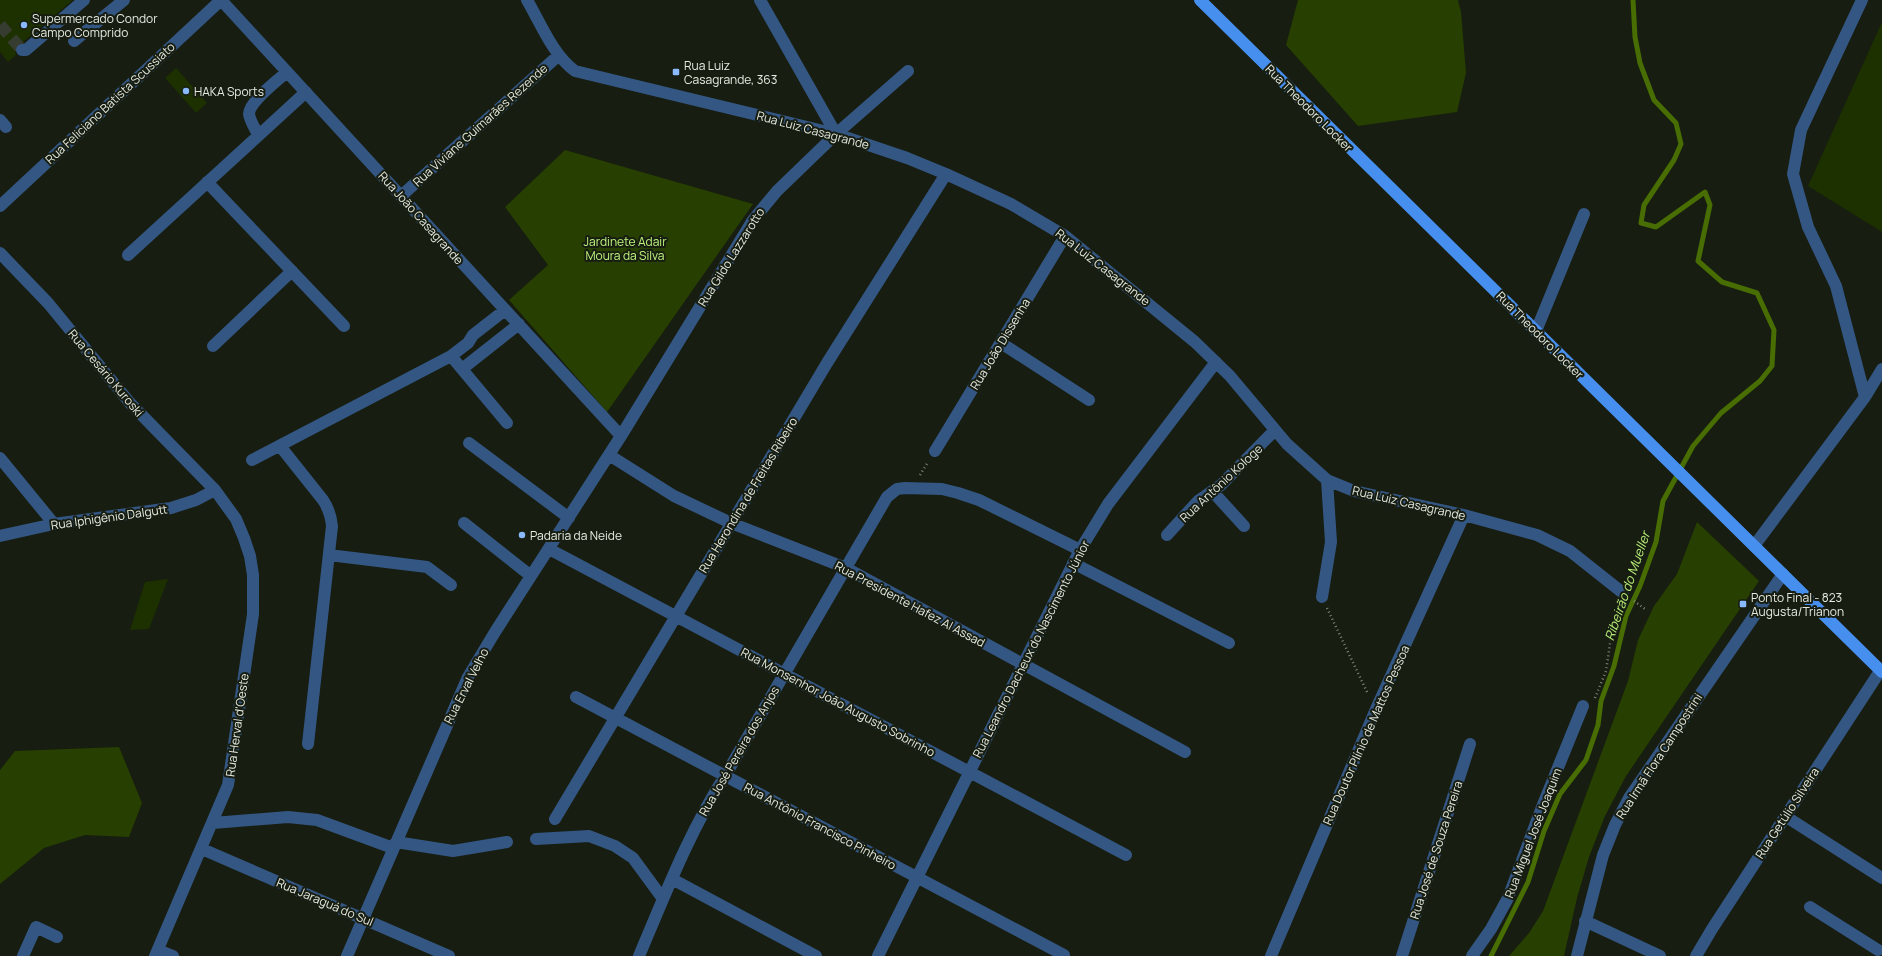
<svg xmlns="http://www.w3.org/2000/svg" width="1882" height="956" font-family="Manrope,sans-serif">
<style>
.green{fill:#273f01}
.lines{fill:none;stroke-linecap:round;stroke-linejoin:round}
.stream{stroke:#476d03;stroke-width:5}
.building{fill:#1d3000}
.minor-tunnel{stroke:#363c2f;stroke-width:12;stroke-dasharray:12 6;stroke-linecap:butt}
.path{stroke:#7f857a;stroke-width:2.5;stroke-dasharray:1 3;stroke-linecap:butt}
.minor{stroke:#345683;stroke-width:12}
.major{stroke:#478fef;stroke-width:12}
.poi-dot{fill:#8abafc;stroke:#171d10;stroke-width:1.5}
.labels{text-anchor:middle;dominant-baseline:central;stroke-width:4;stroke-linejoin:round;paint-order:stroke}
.poi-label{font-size:12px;fill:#e5eae1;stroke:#171d10;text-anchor:start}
.street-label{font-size:12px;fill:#e5eae1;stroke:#171d10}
.park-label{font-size:12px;fill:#bdf47d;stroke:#171d10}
.water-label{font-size:13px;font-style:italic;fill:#b6ec76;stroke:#171d10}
</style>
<rect width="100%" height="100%" fill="#171d10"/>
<!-- green -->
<path class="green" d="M1298,0H1458L1461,12L1466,73L1457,112L1358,126L1286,45Z
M565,150L753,204L607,412L509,300L548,265L505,207Z
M1697,522L1759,581L1626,776L1605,816L1589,857L1577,898L1564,956H1509L1529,933L1543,911L1628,681L1638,640L1654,606L1677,574Z
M119,747L142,803L129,837L85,835L44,848L0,884V770L15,751Z"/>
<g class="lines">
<!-- stream -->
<path class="stream" d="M1491,956L1528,882L1544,831L1560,794L1586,760L1598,725L1601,701L1614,666L1626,616L1640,586L1656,542L1663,501L1693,446L1721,413L1760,381L1772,366L1774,330L1757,293L1722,282L1698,261L1710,205L1705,192L1656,227L1641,223L1644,205L1674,160L1681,144L1676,123L1654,100L1640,63L1635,37L1633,0"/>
</g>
<!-- building -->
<path class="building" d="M0,0H73L23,42L18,44L15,50L16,55L8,62L0,52Z
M1882,22V232L1808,186Z
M176,68L207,103L196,113L165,78Z
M168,579L149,629L130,630L145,582Z"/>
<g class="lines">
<!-- minor-tunnel -->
<path class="minor-tunnel" d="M0,25L22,50"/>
<!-- path -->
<path class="path" d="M920,475L928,462
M1634,601L1645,609
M1327,608L1368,694
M1595,698L1606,671L1611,637L1620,605"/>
<!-- minor -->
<path class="minor" d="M221,0L621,436
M527,0C541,24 553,55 575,71L836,134L907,158L946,174L1011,204L1065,236L1195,342L1230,376L1287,444L1327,480L1354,491L1464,515L1537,535L1570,551L1623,593
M760,0L836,134
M1862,0L1801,130L1793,174L1808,227L1836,286L1865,397
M74,41L124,0
M22,50H26L84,0
M0,120L6,127
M258,135C255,128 250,121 249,114C249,102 278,80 287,72
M207,182L344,326
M401,196L559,55
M0,206L221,0
M0,253L48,303L130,403L215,490L236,519L244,538L250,556L253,575V614L228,785L155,956
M128,255L306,92
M1536,331L1584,214
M1001,343L1089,400
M213,346L292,271
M451,356L507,423
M462,369L519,324
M469,443L569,518
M280,446L323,500C329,509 331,516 332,526L308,744
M935,451L1065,236
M609,455L674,496L731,523L846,568L1185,752
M0,458L54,524
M252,460L451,356L468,343L473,335L505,310
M1213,492L1244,526
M464,523L531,576
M1167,535L1198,501L1221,485L1275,430
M0,536L54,524L171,508L196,500L215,490
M1754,546L1865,397L1882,369
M549,549L1126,855
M329,555L427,567L451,585
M1073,563L1229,643
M1322,597L1331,542L1327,480
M576,697L1064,955
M1785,816L1882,878
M555,819L827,363L946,174
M213,823L288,817L317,820L393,848
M536,839L589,836L615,846L633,858L663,899
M396,842L453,851L507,842
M202,849L449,956
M672,879L816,956
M1810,907L1878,950
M1585,921L1660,956
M158,950L173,956
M23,956L36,927L57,937
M347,956L468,677L495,632L621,436L753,220L777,191L836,134L908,71
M639,956C665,895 689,832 725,776L887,497L897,489L905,488L942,489L958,493L979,500L1080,550
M878,956L1080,550L1108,504L1216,362
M1271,956L1376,709L1464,515
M1402,956L1470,744
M1472,956L1491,929L1508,898L1542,807L1583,706
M1577,956L1603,855L1615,825L1629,798L1783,574
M1696,956L1712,929L1880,671"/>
<!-- major -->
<path class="major" d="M1200,0L1882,672"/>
</g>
<!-- markers -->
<g class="poi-dot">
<circle cx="24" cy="25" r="4"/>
<rect x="672" y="68" width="8" height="8" rx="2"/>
<circle cx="186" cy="91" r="4"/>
<circle cx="522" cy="535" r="4"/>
<rect x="1739" y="600" width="8" height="8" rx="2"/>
</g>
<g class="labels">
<!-- poi labels -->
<g class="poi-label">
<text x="32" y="18">Supermercado Condor<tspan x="32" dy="14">Campo Comprido</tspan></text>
<text x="684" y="65">Rua Luiz<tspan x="684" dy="14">Casagrande, 363</tspan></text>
<text x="194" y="91">HAKA Sports</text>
<text x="530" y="535">Padaria da Neide</text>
<text x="1751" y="597">Ponto Final - 823<tspan x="1751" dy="14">Augusta/Trianon</tspan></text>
</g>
<!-- street labels -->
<g class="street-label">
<text transform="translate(110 103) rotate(-43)">Rua Feliciano Batista Scussiato</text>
<text transform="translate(1309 108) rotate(45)">Rua Theodoro Locker</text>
<text transform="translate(480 125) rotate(-42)">Rua Viviane Guimarães Rezende</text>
<text transform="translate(813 130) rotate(15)">Rua Luiz Casagrande</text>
<text transform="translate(421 218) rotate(48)">Rua João Casagrande</text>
<text transform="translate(731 257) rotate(-58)">Rua Gildo Lazzarotto</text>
<text transform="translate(1103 267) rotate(38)">Rua Luiz Casagrande</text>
<text transform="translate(1540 335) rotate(45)">Rua Theodoro Locker</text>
<text transform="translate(1000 344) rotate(-59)">Rua João Dissenha</text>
<text transform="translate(106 373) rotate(50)">Rua Cesário Kuroski</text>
<text transform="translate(1221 483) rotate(-43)">Rua Antônio Kologe</text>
<text transform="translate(748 495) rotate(-59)">Rua Herondina de Freitas Ribeiro</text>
<text transform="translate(1409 503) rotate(13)">Rua Luiz Casagrande</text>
<text transform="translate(109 517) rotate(-8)">Rua Iphigênio Dalgutt</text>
<text transform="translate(910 604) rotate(28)">Rua Presidente Hafez Al Assad</text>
<text transform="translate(1031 649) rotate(-63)">Rua Leandro Dacheux do Nascimento Júnior</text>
<text transform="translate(466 686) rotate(-63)">Rua Erval Velho</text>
<text transform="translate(838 702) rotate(28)">Rua Monsenhor João Augusto Sobrinho</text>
<text transform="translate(237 725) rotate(-82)">Rua Herval d'Oeste</text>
<text transform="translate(1366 735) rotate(-66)">Rua Doutor Plínio de Mattos Pessoa</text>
<text transform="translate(739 751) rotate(-60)">Rua José Pereira dos Anjos</text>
<text transform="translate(1659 756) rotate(-57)">Rua Irmã Flora Campostrini</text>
<text transform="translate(1787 813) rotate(-57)">Rua Getúlio Silveira</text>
<text transform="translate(820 826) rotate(28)">Rua Antônio Francisco Pinheiro</text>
<text transform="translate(1533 833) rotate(-69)">Rua Miguel José Joaquim</text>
<text transform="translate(1436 850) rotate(-72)">Rua José de Souza Pereira</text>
<text transform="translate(325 902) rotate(23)">Rua Jaraguá do Sul</text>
</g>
<!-- park labels -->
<g class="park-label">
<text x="625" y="241">Jardinete Adair<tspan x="625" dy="14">Moura da Silva</tspan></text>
</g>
<!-- water labels -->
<g class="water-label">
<text transform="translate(1627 586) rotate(-71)">Ribeirão do Mueller</text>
</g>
</g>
</svg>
